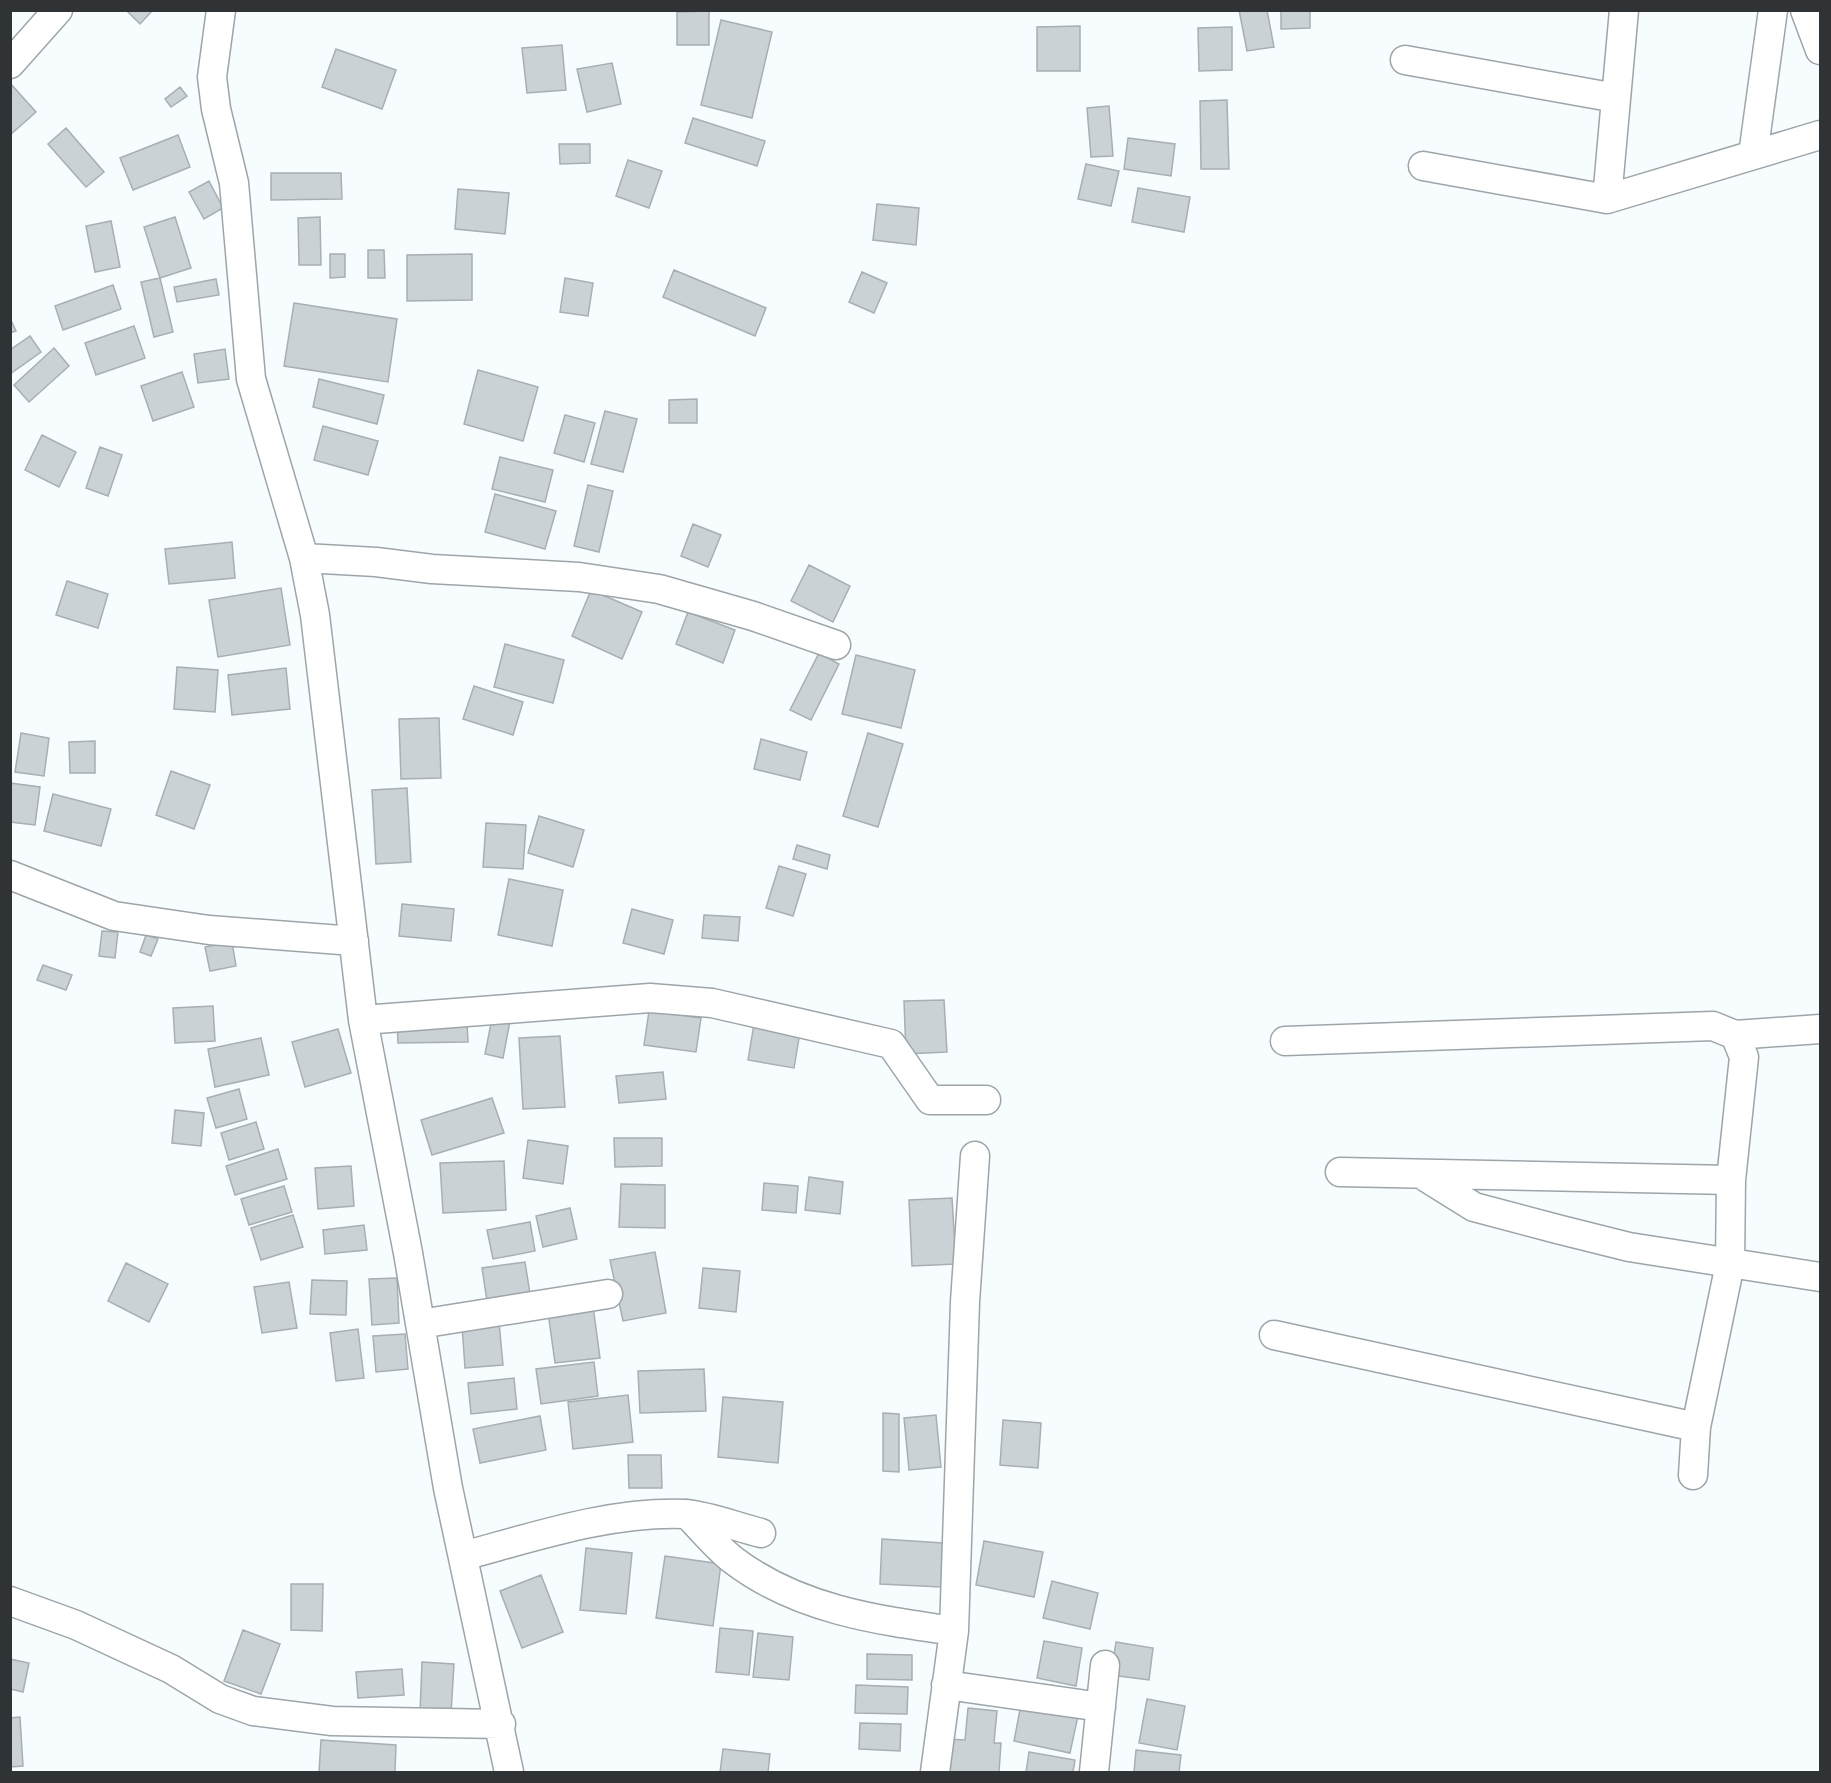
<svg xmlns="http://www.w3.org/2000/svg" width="1831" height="1783" font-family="'PT Sans',sans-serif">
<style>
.building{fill:#cad2d6;stroke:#a7afb3;stroke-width:1.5}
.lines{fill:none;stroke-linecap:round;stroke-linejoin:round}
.minor-casing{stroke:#9da5a9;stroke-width:31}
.minor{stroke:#fff;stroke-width:28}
</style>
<rect width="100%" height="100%" fill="#f7fcff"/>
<!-- building -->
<path class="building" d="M126,10H153L140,24Z
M1239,10H1267L1274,47L1247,51Z
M1281,10H1310V28L1281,29Z
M709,11V45H677V12Z
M721,20L772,32L752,118L701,105Z
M1080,26V71H1037V27Z
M1232,27V70L1199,71L1198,28Z
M562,45L566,90L527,93L522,48Z
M336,49L396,70L382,109L322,87Z
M612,63L621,104L587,112L577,69Z
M10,83L36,112L10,135Z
M180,87L187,96L171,107L165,99Z
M1227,100L1229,169H1201L1200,101Z
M1109,106L1113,156L1091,157L1087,108Z
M693,118L765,141L757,166L685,143Z
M66,128L104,172L86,187L48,144Z
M178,135L190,167L133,190L120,158Z
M1128,138L1175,144L1171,176L1124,169Z
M559,144H590V163L560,164Z
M628,160L662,171L649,208L616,196Z
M1086,164L1119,171L1111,206L1078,199Z
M271,173H341L342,199L271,200Z
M209,181L223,208L204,219L189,192Z
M1138,188L1190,197L1184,232L1132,222Z
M458,189L509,193L505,234L455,229Z
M877,204L919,208L916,245L873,240Z
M175,217L191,268L160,278L144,227Z
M320,217L321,265H299L298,218Z
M111,221L120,267L95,272L86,226Z
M368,250H384L385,278H368Z
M330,254H345V277L330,278Z
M472,254V300L407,301V255Z
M674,270L766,308L755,336L663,297Z
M862,272L887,283L874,313L849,302Z
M160,278L173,332L154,337L141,282Z
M565,278L593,283L588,316L560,312Z
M216,279L219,295L177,302L174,287Z
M113,285L121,309L63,330L55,306Z
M294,303L397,319L388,382L284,366Z
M11,320L16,331L10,333V321Z
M134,326L145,358L96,375L85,343Z
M30,336L41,352L10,374V350Z
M54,348L69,366L29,402L14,385Z
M225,349L229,379L198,383L194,354Z
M478,370L538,387L523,441L464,424Z
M182,372L194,407L153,421L141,386Z
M319,379L384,395L377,424L313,407Z
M697,399V423H669V400Z
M605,411L637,419L623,472L591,464Z
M565,415L595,423L584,462L554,453Z
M323,426L378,441L368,475L314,460Z
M42,435L76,452L59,487L25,470Z
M100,447L122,455L108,496L86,488Z
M500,457L553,470L545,502L492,489Z
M588,485L613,491L599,552L574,546Z
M495,494L556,511L545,549L485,532Z
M693,524L721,535L708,567L681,556Z
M232,542L235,578L169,584L165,549Z
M809,565L850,586L833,622L791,601Z
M67,581L108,594L98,628L56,615Z
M281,588L290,645L218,657L209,600Z
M591,590L642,612L622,659L572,636Z
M688,612L735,630L723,663L676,644Z
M505,644L564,660L553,703L494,687Z
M819,653L839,664L811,720L790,710Z
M856,655L915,670L901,728L842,714Z
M177,667L218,670L215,712L174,709Z
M286,668L290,709L232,715L228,675Z
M474,686L523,702L513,735L463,719Z
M439,718L441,778L401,779L399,719Z
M21,733L49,738L44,776L15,772Z
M868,733L903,744L878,827L843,816Z
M761,739L807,752L800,780L754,769Z
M95,741V773H70L69,742Z
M171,771L210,785L194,829L156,815Z
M10,783L40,787L35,825L10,822Z
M407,788L411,862L376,864L372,790Z
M53,794L111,809L101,846L44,831Z
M539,816L584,830L573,867L528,853Z
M486,823L526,825L523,869L483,867Z
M797,845L830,855L827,869L793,859Z
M779,866L806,874L793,916L766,908Z
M509,879L563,890L552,946L498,935Z
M402,904L454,909L451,941L399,936Z
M632,909L673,920L664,954L623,943Z
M704,915L740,917L738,941L702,938Z
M102,931L118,932L115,958L99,956Z
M146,935L158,939L151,956L140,952Z
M232,942L236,966L210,971L205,947Z
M43,965L72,975L66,990L37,980Z
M944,1000L947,1052L906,1054L904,1001Z
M213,1006L215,1041L175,1043L173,1008Z
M649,1011L701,1018L696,1052L644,1045Z
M492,1018L510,1021L503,1058L485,1054Z
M467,1022L468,1042L398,1043L397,1023Z
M754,1024L800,1032L794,1068L748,1060Z
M338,1029L351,1073L305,1087L292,1042Z
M560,1036L565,1107L523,1109L519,1038Z
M261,1038L269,1075L215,1087L208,1049Z
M663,1072L666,1099L619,1103L616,1076Z
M239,1089L247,1119L216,1128L207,1098Z
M492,1098L504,1133L432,1155L421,1120Z
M175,1110L204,1113L201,1146L172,1143Z
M256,1122L264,1149L229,1160L221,1133Z
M614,1138H662V1166L615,1167Z
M528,1140L568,1146L563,1184L523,1178Z
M278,1149L287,1179L235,1195L226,1166Z
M504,1161L506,1210L443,1213L440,1163Z
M351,1166L354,1206L318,1209L315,1168Z
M809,1177L843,1182L840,1214L805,1210Z
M764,1183L798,1186L796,1213L762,1210Z
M621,1184L665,1185V1228L619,1227Z
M284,1186L292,1212L249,1225L241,1199Z
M952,1198L956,1264L912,1266L909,1200Z
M570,1208L577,1239L543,1247L536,1216Z
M293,1215L303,1247L261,1260L251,1228Z
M530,1222L535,1251L493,1259L487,1230Z
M364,1225L367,1250L325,1254L323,1230Z
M655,1252L666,1313L623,1321L610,1260Z
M525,1262L530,1294L487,1301L482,1268Z
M126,1263L168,1284L149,1322L108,1301Z
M703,1268L740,1271L736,1312L699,1308Z
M397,1278L399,1323L372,1325L369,1279Z
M312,1280L347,1281L346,1315L310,1314Z
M289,1282L297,1328L262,1333L254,1287Z
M593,1306L600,1358L555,1363L548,1312Z
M499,1322L503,1365L465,1368L462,1325Z
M358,1329L364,1378L336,1381L330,1333Z
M405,1334L408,1369L376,1372L373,1336Z
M594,1362L598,1396L541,1404L536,1369Z
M704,1369L706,1411L640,1413L638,1371Z
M514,1378L517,1409L471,1414L468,1383Z
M628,1395L633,1442L573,1449L568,1402Z
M723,1397L783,1402L778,1463L718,1457Z
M883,1413L899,1414V1472L883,1471Z
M936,1415L941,1467L909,1470L904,1418Z
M540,1416L546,1450L480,1463L473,1429Z
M1003,1420L1041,1423L1038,1468L1000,1465Z
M628,1455H661L662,1488H629Z
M882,1539L943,1543L941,1587L880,1584Z
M984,1541L1043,1552L1034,1597L976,1585Z
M586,1548L632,1553L626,1614L580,1610Z
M665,1556L721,1564L713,1626L656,1618Z
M541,1575L563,1632L522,1648L500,1591Z
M1052,1581L1098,1593L1090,1629L1043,1618Z
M291,1584H323L322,1631L291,1630Z
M720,1628L753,1631L749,1675L716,1672Z
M243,1630L280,1644L261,1694L224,1681Z
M758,1633L793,1637L789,1680L753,1677Z
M1044,1641L1082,1648L1076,1686L1037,1678Z
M1116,1642L1153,1648L1149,1680L1111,1675Z
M867,1654L912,1655V1680L867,1679Z
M10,1659L29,1663L23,1692L10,1689Z
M422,1662L454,1664L451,1714L420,1713Z
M402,1669L404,1695L358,1698L356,1672Z
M856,1685L908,1687L907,1714L855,1713Z
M1022,1699L1079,1711L1070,1753L1014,1741Z
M1147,1699L1185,1706L1177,1750L1139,1743Z
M968,1708L997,1711L994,1743H1001L999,1772H947L949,1739L965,1740Z
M20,1717L23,1766L10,1767V1718Z
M860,1723L901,1724L900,1751L859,1749Z
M321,1740L396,1745L395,1772H319Z
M723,1749L770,1754L768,1772H720Z
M1136,1750L1181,1755L1179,1772H1134Z
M1029,1752L1075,1760L1073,1772H1026Z"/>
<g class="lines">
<!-- minor casing -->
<g class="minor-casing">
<path id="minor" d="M221,10L212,77L216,109L234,183L251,379L304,558L315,615L363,1020L408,1253L448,1488L509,1772
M1805,10L1820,50
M1405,60L1616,98
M10,64L58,10
M1753,155L1773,10
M1423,166L1607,199L1624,10
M1607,199L1820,135
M304,558L376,562L432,569L579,577L659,589L753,616L836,645
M10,875L114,916L209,930L354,941
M363,1020L650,998L712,1003L891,1044L930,1100H986
M1735,1035L1820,1029
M1285,1041L1713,1026L1735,1035L1744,1057L1731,1180L1730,1264L1696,1427L1693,1475
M1340,1172L1731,1180
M1421,1174L1474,1207L1557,1229L1629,1247L1820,1277
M420,1324L608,1294
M1274,1335L1696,1427
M687,1514C702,1529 716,1547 733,1560C797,1609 876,1620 954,1631
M463,1556C534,1537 610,1511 685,1514C709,1516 737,1527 761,1533
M10,1601L76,1625L171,1669L220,1699L253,1711L332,1721L501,1724
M946,1685L1101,1707
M935,1772L954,1631L965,1302L975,1156
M1094,1772L1105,1665"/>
</g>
<!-- minor -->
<use href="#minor" class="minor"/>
</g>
<!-- border -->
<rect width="1831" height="1783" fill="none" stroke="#303335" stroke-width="24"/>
</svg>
